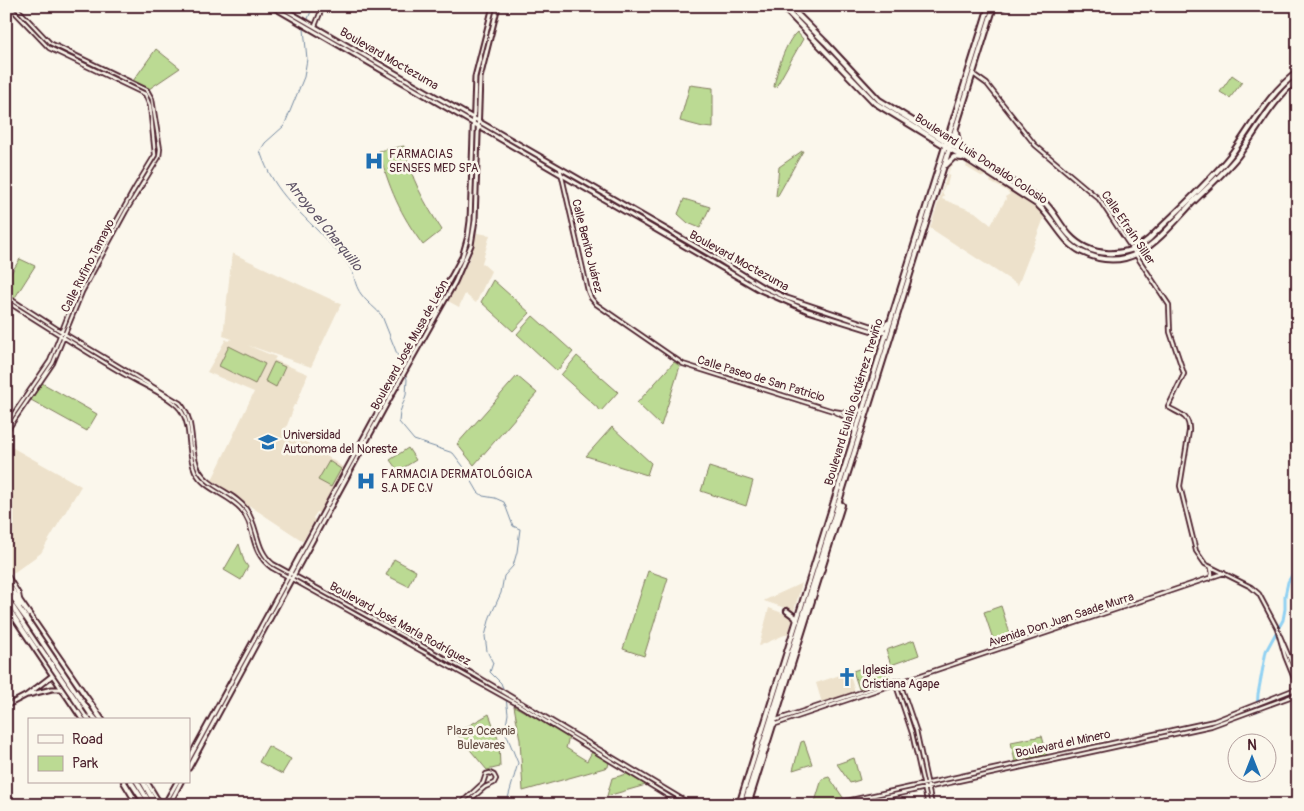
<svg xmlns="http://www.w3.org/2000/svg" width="1304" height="811" font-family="Pangolin,sans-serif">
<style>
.built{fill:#ede1cb;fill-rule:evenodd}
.green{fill:#bbda93;stroke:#827c5f}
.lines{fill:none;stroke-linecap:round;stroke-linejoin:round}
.stream{stroke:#758aa2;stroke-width:1}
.canal{stroke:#91d1f2;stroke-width:3}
.tertiary-casing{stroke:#4a1f2b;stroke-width:6}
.secondary-casing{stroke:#4a1f2b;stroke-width:7}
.primary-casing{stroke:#4a1f2b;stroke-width:8}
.trunk-casing{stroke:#4a1f2b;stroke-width:8}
.tertiary{stroke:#fbf7ec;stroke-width:2.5}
.secondary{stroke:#fbf7ec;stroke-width:3}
.primary{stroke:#fbf7ec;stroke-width:4}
.trunk{stroke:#fbf7ec;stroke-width:4}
.trunk-bridge-casing{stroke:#4a1f2b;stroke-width:8;stroke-linecap:butt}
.trunk-bridge{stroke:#fbf7ec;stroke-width:4}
.labels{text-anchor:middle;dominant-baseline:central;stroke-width:5;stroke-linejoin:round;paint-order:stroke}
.street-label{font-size:12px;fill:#4a1f2b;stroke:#fbf7ec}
.poi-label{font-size:12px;fill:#4a1f2b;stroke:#fbf7ec;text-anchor:start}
.park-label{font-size:12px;fill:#664e45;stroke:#fbf7ec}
.water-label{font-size:14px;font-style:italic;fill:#5f5467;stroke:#fbf7ec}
</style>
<rect width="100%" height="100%" fill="#fbf7ec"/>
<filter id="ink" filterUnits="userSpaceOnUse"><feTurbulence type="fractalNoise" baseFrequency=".02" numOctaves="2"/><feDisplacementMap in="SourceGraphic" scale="10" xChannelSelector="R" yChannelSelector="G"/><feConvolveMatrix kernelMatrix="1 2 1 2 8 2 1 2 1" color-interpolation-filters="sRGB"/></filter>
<g filter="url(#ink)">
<!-- built -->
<path class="built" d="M956,159L963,161L1039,210L1044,218L1018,285L930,228L950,166L952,162ZM958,160L959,163L962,161L967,164L966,167L983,177L985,176L991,180L990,182L1005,190L1010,194L1005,197L1006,199L991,225L975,212L942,199L944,195L942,193L945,185H947L950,174H948L951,166H953L952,162Z
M477,233L490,235L482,263L491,271L476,303L465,294L459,307L448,301L470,258Z
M232,253L341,304L311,367L247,345L276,357L274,360L308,374L296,405H294L292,409L293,410L286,428L344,468L319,513L317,512L313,518L315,520L303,541L250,506L248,508L212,480L254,392L207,372L226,339L228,341L232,339L223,336Z
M6,444L81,486L41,553L9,576L6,572Z
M802,583L794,611L764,601L765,600Z
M769,608L793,617L789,633L759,646Z
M849,672L855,692L822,703L816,683Z"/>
<!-- green -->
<path class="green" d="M797,32L803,39L776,87H774C776,72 786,41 797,32Z
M156,49L180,68L149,89L133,81Z
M1232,75L1242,82L1230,98L1220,92Z
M690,85L713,88V128L703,127L680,121Z
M404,146C410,177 425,204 442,230L423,245C400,214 389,188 379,151Z
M802,151H803L777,197L776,196L779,167Z
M684,199L710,207L700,228L688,223L678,214Z
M20,259L35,266L14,299L6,294V281Z
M493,280L530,313L513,331L481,302Z
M533,316L573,352L557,371L517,334Z
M229,346L265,364L255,384L219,366Z
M577,356L618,392L601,411L561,375Z
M274,362L285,367L276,387L265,381Z
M674,362L680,366L661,426L637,403Z
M517,376L537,393L474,465L457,444Z
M42,383L97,414L87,431L31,400Z
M612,427L651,463L647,475L586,456Z
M408,448L416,460L398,471L390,460Z
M329,461L341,469L331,487L318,480Z
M709,467L753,481L746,506L701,491Z
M239,544L244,561L248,567L241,580L224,570Z
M394,559L416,571L408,586L386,575Z
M648,571L668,578L644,656L623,649Z
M1001,606L1013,643L996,648L984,612Z
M914,640L919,655L891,665L886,650Z
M873,664L887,671L891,679L859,689L853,671Z
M514,706L569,737L566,748L587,761L592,752L609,762L608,767L523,791L520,740Z
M489,714L499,741L500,767L487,770L456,733Z
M1042,736L1047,755L1015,762L1011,742Z
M804,741L812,764L793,770L801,742Z
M268,746L291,759L282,774L259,762Z
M854,758L860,780L850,783L837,764Z
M627,774L646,785L607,796L612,778Z
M829,777L844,799L814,805L822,779Z"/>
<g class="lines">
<!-- stream -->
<path class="stream" d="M308,19L313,6
M304,29L307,59L304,77L284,126L265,143L260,151C275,196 302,212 331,245C338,253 349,263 353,273C355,281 356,287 361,294C367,303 376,308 382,316L407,379L406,395L400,412L399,422L414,440L453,453L463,466L478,492L483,496L495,498L504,502L513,526L520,529L517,552L513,566L504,576L501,593L490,617L485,636L487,651L493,663L490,672L501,683L504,691
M506,698L508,714L505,731L518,763L506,805"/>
<!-- canal -->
<path class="canal" d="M1257,711L1258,694L1266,651L1283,620L1285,609V596L1288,582L1298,565"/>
<!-- tertiary casing -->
<g class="tertiary-casing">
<path id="tertiary" d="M315,26L323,6
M973,74L987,84L1035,145L1099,199L1169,305L1170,332L1184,374L1168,407C1179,414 1190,415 1189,431L1180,486L1196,551L1205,564L1251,587L1259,594L1277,628L1285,656L1298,688
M560,168L588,291L591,298L596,304L683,364L833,411L853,414L862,409
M6,296L65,334L180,403C197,422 188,449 199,470C209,488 234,492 246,509C259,527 255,550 273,564L475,675L692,805
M6,301C44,325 83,350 122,373C137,382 170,396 180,409C193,426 186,451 195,471C204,490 228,494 241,509C257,528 248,550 272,568L519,705L683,805
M835,412L851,420L855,433
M6,425L50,361L78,290L135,188L155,155L150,106L145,94L49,48L9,6
M6,432L53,363L82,292L126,211L159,157L160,149L152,99L147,90L50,43L15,6
M6,573L19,594L20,600
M1210,579L1212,574L1211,568
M1280,636L1298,678
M900,683L916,730L932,805
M896,685L912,733L928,805
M776,720L895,681H903
M773,725L1224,573
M459,805L483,783L486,774L490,773L494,775L496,779L494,783L485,787L464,805
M828,805L1214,721L1298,688
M848,805L1211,726L1298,694"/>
</g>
<!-- secondary casing -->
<g class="secondary-casing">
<path id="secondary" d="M271,6L760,290L808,311L876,332L886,333
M279,6L716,258L761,286L787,298L883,330L886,333
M28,695L52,689H62
M6,706L27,695L53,675
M189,759L462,257L468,236L470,221L475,77L493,6
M189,768L386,405L455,282L471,245L475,220L480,78L498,6
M147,782L159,802L167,801
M164,805L177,782
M169,805L181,782"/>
</g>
<!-- primary casing -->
<g class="primary-casing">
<path id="primary" d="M782,6L875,103L970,161L1038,205C1055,220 1061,241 1082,252C1133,277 1161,236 1192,203C1207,188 1224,173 1237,157C1257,131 1272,100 1298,79
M789,6L825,42L879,100L1043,201C1054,211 1059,224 1069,235C1090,258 1126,259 1149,239C1176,212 1206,186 1230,156C1252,127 1268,93 1298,72
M993,8L1003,7
M956,132L958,143L964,151
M946,165L954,157L962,158
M877,328L884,327L888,323
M787,611L795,617L797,621
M739,805L989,6
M744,805L994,6
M748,805L842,505L838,503"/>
</g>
<!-- trunk casing -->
<g class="trunk-casing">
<path id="trunk" d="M6,581L102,720
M6,589L12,598
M6,597L40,648
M12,597L20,605
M16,604L26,618
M6,605L83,720
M81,708L89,720
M90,713L96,720
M124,782L138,805
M131,782L146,805
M137,782L151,805
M143,782L156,805"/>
</g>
<!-- tertiary -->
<use href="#tertiary" class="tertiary"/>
<!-- secondary -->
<use href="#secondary" class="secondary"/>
<!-- primary -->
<use href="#primary" class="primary"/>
<!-- trunk -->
<use href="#trunk" class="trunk"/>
<!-- trunk-bridge casing -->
<g class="trunk-bridge-casing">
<path id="trunk-bridge" d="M26,618L90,713
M40,648L81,708"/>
</g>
<!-- trunk-bridge -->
<use href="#trunk-bridge" class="trunk-bridge"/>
</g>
</g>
<!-- icons -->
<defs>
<g id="hospital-bare" transform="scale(1.5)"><path d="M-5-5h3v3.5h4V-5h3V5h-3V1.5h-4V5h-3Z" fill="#1f6fb2" stroke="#fbf7ec" stroke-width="2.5" paint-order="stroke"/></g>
<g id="university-bare" transform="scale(1.5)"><path d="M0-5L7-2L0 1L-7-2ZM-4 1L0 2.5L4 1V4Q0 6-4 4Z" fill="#1f6fb2" stroke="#fbf7ec" stroke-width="2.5" paint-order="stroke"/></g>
<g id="church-bare" transform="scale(1.5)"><path d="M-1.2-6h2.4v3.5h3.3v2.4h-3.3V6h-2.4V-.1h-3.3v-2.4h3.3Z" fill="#1f6fb2" stroke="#fbf7ec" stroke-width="2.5" paint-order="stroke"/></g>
</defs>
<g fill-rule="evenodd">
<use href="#hospital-bare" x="374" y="161"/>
<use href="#university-bare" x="268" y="442"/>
<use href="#hospital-bare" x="366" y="481"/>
<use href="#church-bare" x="847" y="677"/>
</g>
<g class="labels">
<!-- street labels -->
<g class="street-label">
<text transform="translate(389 59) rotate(30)">Boulevard Moctezuma</text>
<text transform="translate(981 159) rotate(33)">Boulevard Luis Donaldo Colosio</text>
<text transform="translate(1128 228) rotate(56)">Calle Efraín Siller</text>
<text transform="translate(587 246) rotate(76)">Calle Benito Juárez</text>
<text transform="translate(739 261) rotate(29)">Boulevard Moctezuma</text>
<text transform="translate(88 266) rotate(-63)">Calle Rufino Tamayo</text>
<text transform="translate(410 345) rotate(-61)">Boulevard José Musa de León</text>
<text transform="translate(761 379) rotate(17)">Calle Paseo de San Patricio</text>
<text transform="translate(854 402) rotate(-73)">Boulevard Eulalio Gutiérrez Treviño</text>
<text transform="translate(1061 620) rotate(-18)">Avenida Don Juan Saade Murra</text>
<text transform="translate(400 624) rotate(29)">Boulevard José María Rodríguez</text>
<text transform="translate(1063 744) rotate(-12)">Boulevard el Minero</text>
</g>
<!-- poi labels -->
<g class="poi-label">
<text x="389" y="154">FARMACIAS<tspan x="389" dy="14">SENSES MED SPA</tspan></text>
<text x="283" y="435">Universidad<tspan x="283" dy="14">Autonoma del Noreste</tspan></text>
<text x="381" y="474">FARMACIA DERMATOLÓGICA<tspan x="381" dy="14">S.A DE C.V</tspan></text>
<text x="862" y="670">Iglesia<tspan x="862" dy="14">Cristiana Agape</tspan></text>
</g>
<!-- park labels -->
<g class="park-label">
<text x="481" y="731">Plaza Oceania<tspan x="481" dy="14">Bulevares</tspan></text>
</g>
<!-- water labels -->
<g class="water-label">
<text transform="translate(324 225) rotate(51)">Arroyo el Charquillo</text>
</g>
</g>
<!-- margin -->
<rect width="1304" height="811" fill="none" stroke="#fbf7ec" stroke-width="25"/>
<rect x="12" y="12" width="1279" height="786" fill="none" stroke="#4a1f2b" stroke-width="2" filter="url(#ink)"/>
<!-- legend -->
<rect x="28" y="718" width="162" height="65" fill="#fbf7ec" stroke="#b4a19f"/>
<rect x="38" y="735" width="25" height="8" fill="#fbf7ec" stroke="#b4a19f"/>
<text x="72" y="744" font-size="15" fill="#4a1f2b">Road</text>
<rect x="38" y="756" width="25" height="15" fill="#bbda93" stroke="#b4a19f"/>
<text x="72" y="768" font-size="15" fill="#4a1f2b">Park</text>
<!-- north arrow -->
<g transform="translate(1252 758)"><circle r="24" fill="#fbf7ec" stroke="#b4a19f"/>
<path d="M0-4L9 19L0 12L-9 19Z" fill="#1f6fb2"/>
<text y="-8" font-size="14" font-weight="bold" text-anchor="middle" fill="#4a1f2b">N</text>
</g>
</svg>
